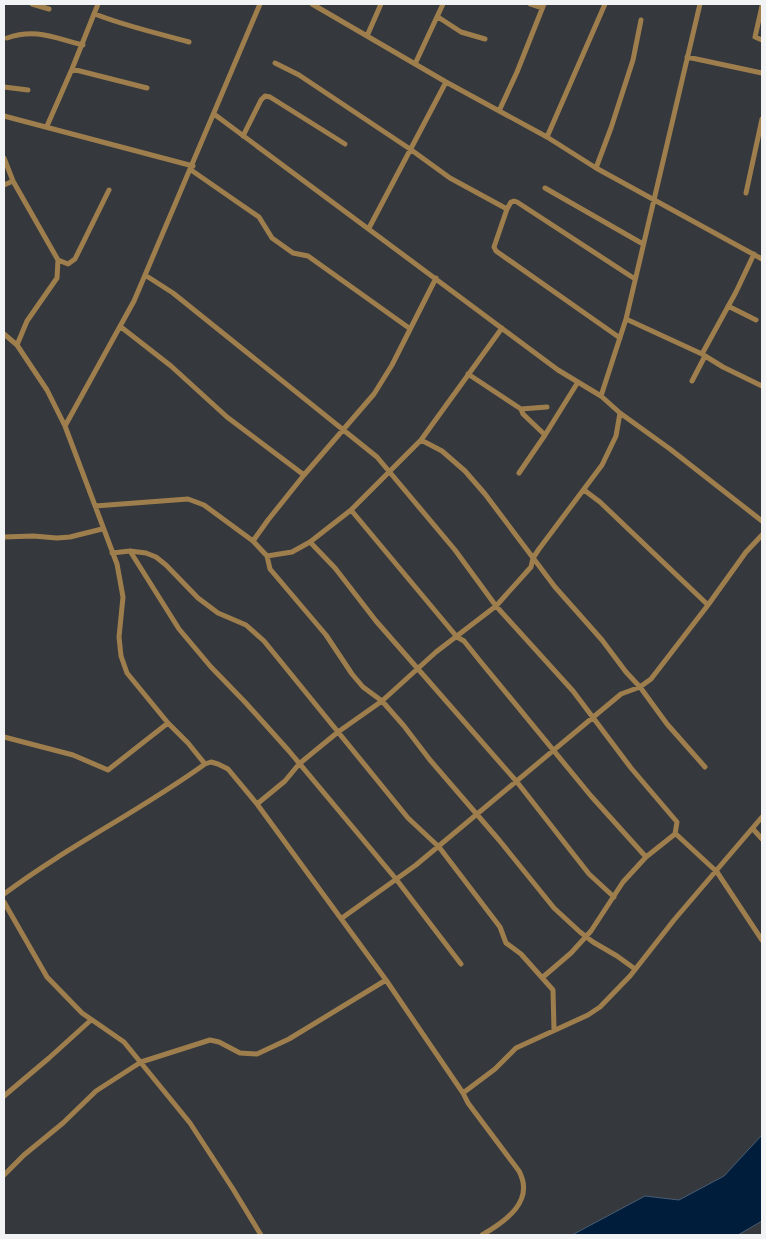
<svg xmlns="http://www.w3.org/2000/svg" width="766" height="1239" font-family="'Playfair Display',serif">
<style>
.water{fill:#001d3c;stroke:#485d74}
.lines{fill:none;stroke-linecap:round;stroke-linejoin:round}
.street{stroke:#9f7e4d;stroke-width:5}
</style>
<rect width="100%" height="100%" fill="#35383c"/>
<!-- water -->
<path class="water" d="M762,1135V1221L738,1235H572L645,1196L679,1200L724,1176Z"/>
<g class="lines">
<!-- street -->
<path class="street" d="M32,4L49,9
M312,4L446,82L547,137L596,168L762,259
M530,4L542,8
M762,6L755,37L762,40
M95,14C125,26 157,33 189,42
M438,17L461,32L485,39
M367,36L381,4
M7,38C36,28 54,38 83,45
M687,57L762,73
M275,63L299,75L410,149L450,178L507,209L511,202L514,201L517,202L635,279
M415,64L443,4
M72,69L147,88
M4,87L28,90
M499,111L517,72L544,4
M214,114L558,370L601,396L620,413L670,449L762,521
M4,116L193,166
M47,126L72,69L98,4
M243,136L261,100L265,96L270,97L345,144
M547,137L605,4
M4,158L13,181L58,260
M596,168L611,128L633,60L641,20
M191,170L259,217L272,238L293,253L308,256L409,328
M4,185L13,181
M545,188L643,244
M746,193L762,119
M507,209L494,247L496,251L620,338
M369,228L446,82
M145,275L173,293L377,457L455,550L496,606L573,691L631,768L677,822L675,834
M728,306L756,320
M626,319L702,354L723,367L762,386
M121,327L171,366L227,417L304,475
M4,334L17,345L47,390L65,426L117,564L123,597L119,637L121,656L127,673L168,723L188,743L205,764
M17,345L27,321L57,278L58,260L68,264L75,259L109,190
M702,354L736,292L754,254
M468,374L521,409L547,407
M692,381L705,356
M601,396L626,319L700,4
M521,409L523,414L545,435
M65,426L134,301L260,4
M421,440L442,451L465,471L485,494L555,587L602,640L626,672L640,687L667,724L705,767
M519,473L545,435L578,382
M584,490L600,502L708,605
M95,506L188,499L204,505L253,541L267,556L270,569L326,635L352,674L363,687L382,701L404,726L430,760L499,840L554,908L580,932L593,942L617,956L635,969
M351,510L457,637L464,641L480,661L591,796L646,857
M4,537L33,536L57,538L70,537L102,529
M253,541L268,520L304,475L374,394L392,365L436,278
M310,542L335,568L376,621L517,782L589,874L614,897
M130,551L179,629L211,667L244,701L289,751L396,879L461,964
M112,553L130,551L146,553L156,557L166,565L198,598L218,613L246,625L264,641L408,818L439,847L500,927L506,943L521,954L553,990L554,1030
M267,556L292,552L310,542L351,510L421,440L502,328
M4,737L73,755L108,770L168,723
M257,804L285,781L299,764L338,732L382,701L436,652L496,606L531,567L533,558L539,549L602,465L616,436L620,413
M753,829L762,839
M4,894C68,846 140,811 205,764L211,762L218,764L228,769L257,804L386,980L463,1093L468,1103L519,1171C535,1201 506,1221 482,1235
M4,902L47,977L82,1013L124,1042L190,1123L233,1189L261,1235
M342,918L416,865L621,694L640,687L651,679L708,605L746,552L762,535
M543,977L571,953L591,931L623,882L646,857L675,834L677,835L717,872L762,940
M463,1093L495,1069L516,1048L588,1015L600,1007L630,976L674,920L762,817
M4,1096L49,1058L91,1020
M4,1175L24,1155L63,1123L96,1091L141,1062L210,1040L219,1042L240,1053L257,1054L289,1039L386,980"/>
</g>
<!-- border -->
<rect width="766" height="1239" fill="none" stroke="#f1f3f5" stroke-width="10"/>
</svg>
